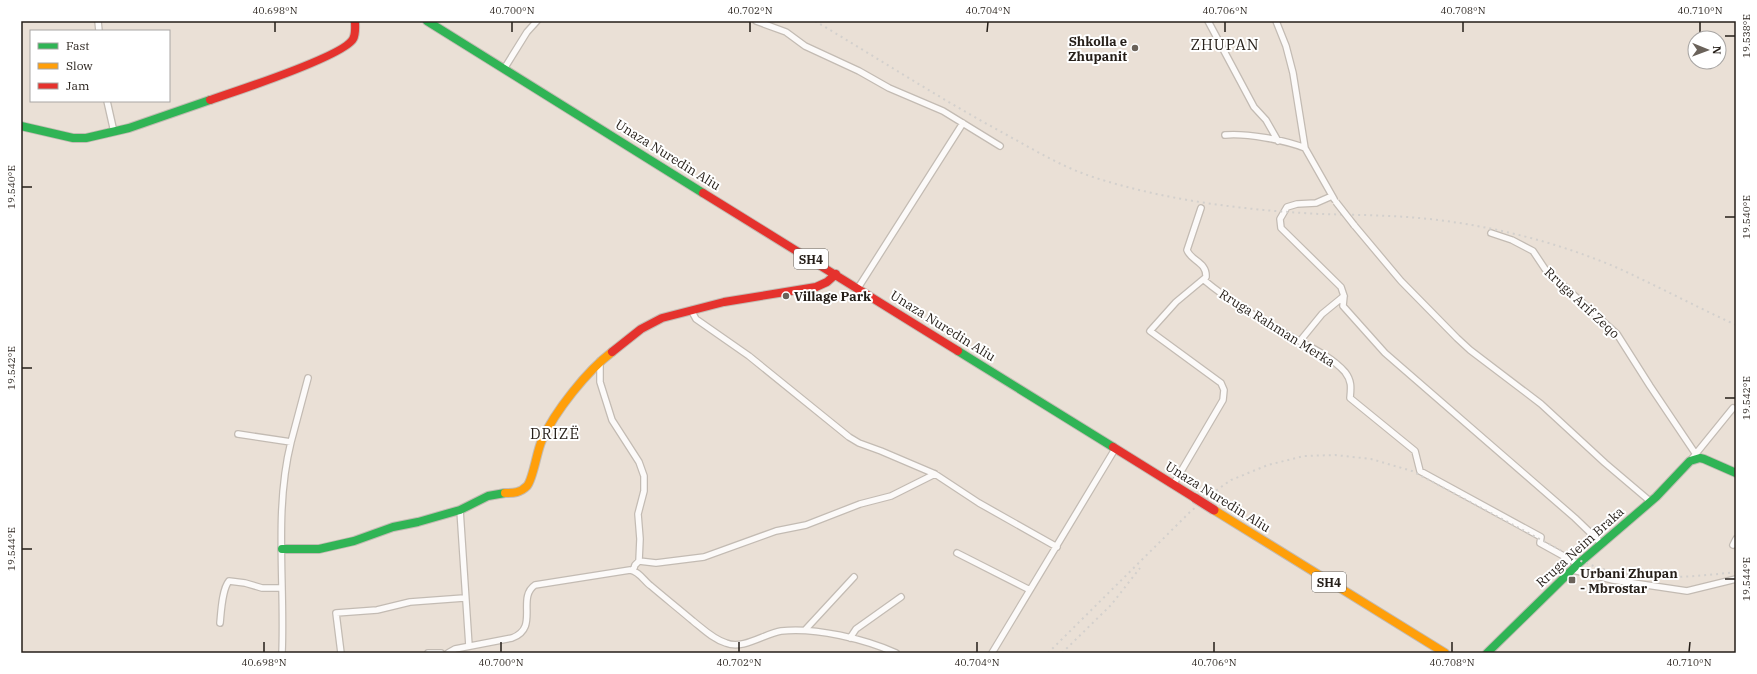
<svg xmlns="http://www.w3.org/2000/svg" width="1757" height="674" font-family="'IBM Plex Serif',serif">
<style>
.lines{fill:none;stroke-linecap:round;stroke-linejoin:round}
.street-casing{stroke:#c3bbb3;stroke-width:8}
.fast-casing{stroke:#c3bbb3;stroke-width:10}
.slow-casing{stroke:#c3bbb3;stroke-width:10}
.jam-casing{stroke:#c3bbb3;stroke-width:10}
.street{stroke:#fcfaf9;stroke-width:5.5}
.fast{stroke:#30b455;stroke-width:8}
.slow{stroke:#ff9f0a;stroke-width:8}
.jam{stroke:#e5322d;stroke-width:8}
.rail{stroke:#d3d0cd;stroke-width:2;stroke-dasharray:2 4;stroke-linecap:butt}
.street-bridge-casing{stroke:#c3bbb3;stroke-width:8;stroke-linecap:butt}
.jam-bridge-casing{stroke:#c4beba;stroke-width:11;stroke-linecap:butt}
.street-bridge{stroke:#fcfaf9;stroke-width:5.5}
.jam-bridge{stroke:#e5322d;stroke-width:9}
.ticks{fill:none;stroke:#251e18;stroke-width:1.5}
.poi-dot{fill:#6a625a;stroke:#fff;stroke-width:1.5}
.labels{text-anchor:middle;dominant-baseline:central;stroke-width:4;stroke-linejoin:round;paint-order:stroke}
.shield{fill:#fff;stroke:#66625d;stroke-width:1}
.shield-label{font-size:12px;font-weight:bold;fill:#251e18}
.poi-label{font-size:13px;font-weight:bold;fill:#251e18;stroke:#fff;text-anchor:start}
.street-label{font-size:13px;fill:#251e18;stroke:#fff}
.quarter-label{font-size:15px;letter-spacing:1px;fill:#251e18;stroke:#fff}
.neatline{fill:none;stroke:#251e18;stroke-width:1.5}
.ticks-label{font-size:10px;text-anchor:middle;fill:#251e18}
</style>
<rect width="100%" height="100%" fill="#eae0d6"/>
<g class="lines">
<!-- street casing -->
<g class="street-casing">
<path id="street" d="M98,21L99,31
M756,21L786,32L805,46L859,71L889,88L943,111L1000,146
M1208,21L1254,107L1266,120L1278,141
M1276,21L1286,46L1293,73L1305,148L1334,199
M504,69L527,32L537,21
M107,101L114,132
M1225,135C1246,133 1285,140 1305,148
M1332,196L1316,203L1297,204L1287,207L1280,219L1281,228L1341,287L1344,296L1343,306L1385,353L1575,518L1601,543
M1354,225L1401,281L1457,338L1470,350L1541,404L1605,463L1651,502
M1491,233L1512,240L1533,251L1545,269L1617,334L1650,386L1695,453
M1204,280C1229,301 1257,317 1286,334C1306,345 1330,355 1345,372C1352,381 1351,388 1350,398L1415,451L1420,471L1541,537L1540,543L1578,564
M858,288L963,123
M691,310L696,319L749,356L849,437L859,443L881,451L935,474L979,503L1057,547
M1300,341L1322,314L1344,296
M600,361V382L612,420L639,462L644,476V491L638,514L640,539L639,561L635,565L633,571
M238,434L291,442C274,510 285,583 282,653
M291,442L308,378
M1690,461L1733,408
M1173,485L1223,400L1224,390L1221,383L1150,331L1176,302L1206,277C1207,262 1191,261 1187,250L1201,208
M460,510L469,646
M1733,545L1736,539
M957,553L1030,590
M639,561L656,563L704,557L776,531L806,525L860,504L891,496L935,474
M1573,570L1613,580L1687,591L1736,579
M220,623C221,613 222,589 229,581L245,583L262,588H282
M805,630L854,577
M850,638L856,629L901,597
M341,653L336,613L377,610L410,602L464,598
M428,653H441
M448,653L455,649L512,638C540,628 516,598 535,585L630,570C639,571 644,581 651,586C665,598 679,609 693,621C703,629 713,639 726,643C743,650 764,634 781,631C815,627 865,639 896,653
M992,653L1115,449"/>
</g>
<!-- fast casing -->
<g class="fast-casing">
<path id="fast" d="M427,21L703,193
M21,126L73,138H86L129,128L210,100
M958,351L1113,447
M282,549H319L354,541L393,527L418,522L460,510L488,496L505,493
M1487,653L1578,564L1656,497L1690,461L1700,458L1704,459L1736,473"/>
</g>
<!-- slow casing -->
<g class="slow-casing">
<path id="slow" d="M505,493C514,493 520,493 527,486C533,480 537,450 542,440C555,411 587,371 612,352
M1214,510L1445,653"/>
</g>
<!-- jam casing -->
<g class="jam-casing">
<path id="jam" d="M210,100C234,92 344,56 353,39C356,34 355,27 355,21
M703,193L958,351
M612,352L641,329L662,318L724,302L816,287L827,282L836,274
M1113,447L1195,498"/>
</g>
<!-- street -->
<use href="#street" class="street"/>
<!-- fast -->
<use href="#fast" class="fast"/>
<!-- slow -->
<use href="#slow" class="slow"/>
<!-- jam -->
<use href="#jam" class="jam"/>
<!-- rail -->
<path class="rail" d="M815,21C879,59 942,100 1007,135C1036,151 1064,168 1096,178C1169,201 1244,210 1320,214C1356,215 1393,215 1429,219C1494,226 1560,243 1620,269C1659,287 1697,307 1736,325
M1048,653L1191,511L1214,492L1231,480L1268,465L1304,456L1335,455L1371,459L1412,471L1581,561C1631,583 1683,578 1736,572
M1062,653L1111,605L1140,568"/>
<!-- street-bridge casing -->
<g class="street-bridge-casing">
<path id="street-bridge" d="M1336,202L1354,225"/>
</g>
<!-- jam-bridge casing -->
<g class="jam-bridge-casing">
<path id="jam-bridge" d="M1195,498L1214,510"/>
</g>
<!-- street-bridge -->
<use href="#street-bridge" class="street-bridge"/>
<!-- jam-bridge -->
<use href="#jam-bridge" class="jam-bridge"/>
</g>
<!-- ticks -->
<path class="ticks" d="M275,32V22M512,32V22M750,32V22M987,32L988,22M1225,32V22M1463,32V22M1700,32V22M1725,36H1735M22,187H32M1725,217H1735M22,368H32M1725,398H1735M22,549H32M1725,579H1735M264,652V642M501,652V642M739,652V642M977,652V642M1214,652V642M1452,652V642M1689,652L1690,642"/>
<!-- markers -->
<g class="poi-dot">
<circle cx="1135" cy="48" r="4"/>
<circle cx="786" cy="296" r="4"/>
<rect x="1568" y="576" width="8" height="8" rx="2"/>
</g>
<g class="labels">
<!-- shield labels -->
<g class="shield">
<rect x="794" y="249" width="34" height="20" rx="3"/>
<rect x="1312" y="572" width="34" height="20" rx="3"/>
</g>
<g class="shield-label">
<text x="811" y="259">SH4</text>
<text x="1329" y="582">SH4</text>
</g>
<!-- poi labels -->
<g class="poi-label">
<text x="1127" y="41" text-anchor="end">Shkolla e<tspan x="1127" dy="15">Zhupanit</tspan></text>
<text x="794" y="296">Village Park</text>
<text x="1580" y="573">Urbani Zhupan<tspan x="1580" dy="15">- Mbrostar</tspan></text>
</g>
<!-- street labels -->
<g class="street-label">
<text transform="translate(668 155) rotate(32)">Unaza Nuredin Aliu</text>
<text transform="translate(1582 303) rotate(43)">Rruga Arif Zeqo</text>
<text transform="translate(943 326) rotate(32)">Unaza Nuredin Aliu</text>
<text transform="translate(1277 328) rotate(32)">Rruga Rahman Merka</text>
<text transform="translate(1218 497) rotate(32)">Unaza Nuredin Aliu</text>
<text transform="translate(1580 547) rotate(-42)">Rruga Neim Braka</text>
</g>
<!-- quarter labels -->
<g class="quarter-label">
<text x="1225" y="44">ZHUPAN</text>
<text x="555" y="433">DRIZË</text>
</g>
</g>
<!-- border -->
<rect width="1757" height="674" fill="none" stroke="#ffffff" stroke-width="44"/>
<!-- legend -->
<rect x="30" y="30" width="140" height="72" fill="#ffffff" stroke="#a8a5a3"/>
<rect x="38" y="43" width="20" height="6" fill="#30b455" stroke="#a8a5a3"/>
<text x="66" y="50" font-size="12" fill="#251e18">Fast</text>
<rect x="38" y="63" width="20" height="6" fill="#ff9f0a" stroke="#a8a5a3"/>
<text x="66" y="70" font-size="12" fill="#251e18">Slow</text>
<rect x="38" y="83" width="20" height="6" fill="#e5322d" stroke="#a8a5a3"/>
<text x="66" y="90" font-size="12" fill="#251e18">Jam</text>
<!-- north arrow -->
<g transform="translate(1707 50) rotate(91)"><circle r="19" fill="#ffffff" stroke="#a8a5a3"/>
<path d="M0-3L7 15L0 10L-7 15Z" fill="#6a625a"/>
<text y="-6" font-size="11" font-weight="bold" text-anchor="middle" fill="#251e18">N</text>
</g>
<rect x="22" y="22" width="1713" height="630" class="neatline"/>
<g class="ticks-label">
<text x="275" y="14">40.698°N</text>
<text x="512" y="14">40.700°N</text>
<text x="750" y="14">40.702°N</text>
<text x="988" y="14">40.704°N</text>
<text x="1225" y="14">40.706°N</text>
<text x="1463" y="14">40.708°N</text>
<text x="1700" y="14">40.710°N</text>
<text transform="translate(1746 36) rotate(-90)" y="4">19.538°E</text>
<text transform="translate(11 187) rotate(-90)" y="4">19.540°E</text>
<text transform="translate(1746 217) rotate(-90)" y="4">19.540°E</text>
<text transform="translate(11 368) rotate(-90)" y="4">19.542°E</text>
<text transform="translate(1746 398) rotate(-90)" y="4">19.542°E</text>
<text transform="translate(11 549) rotate(-90)" y="4">19.544°E</text>
<text transform="translate(1746 579) rotate(-90)" y="4">19.544°E</text>
<text x="264" y="666">40.698°N</text>
<text x="501" y="666">40.700°N</text>
<text x="739" y="666">40.702°N</text>
<text x="977" y="666">40.704°N</text>
<text x="1214" y="666">40.706°N</text>
<text x="1452" y="666">40.708°N</text>
<text x="1689" y="666">40.710°N</text>
</g>
</svg>
